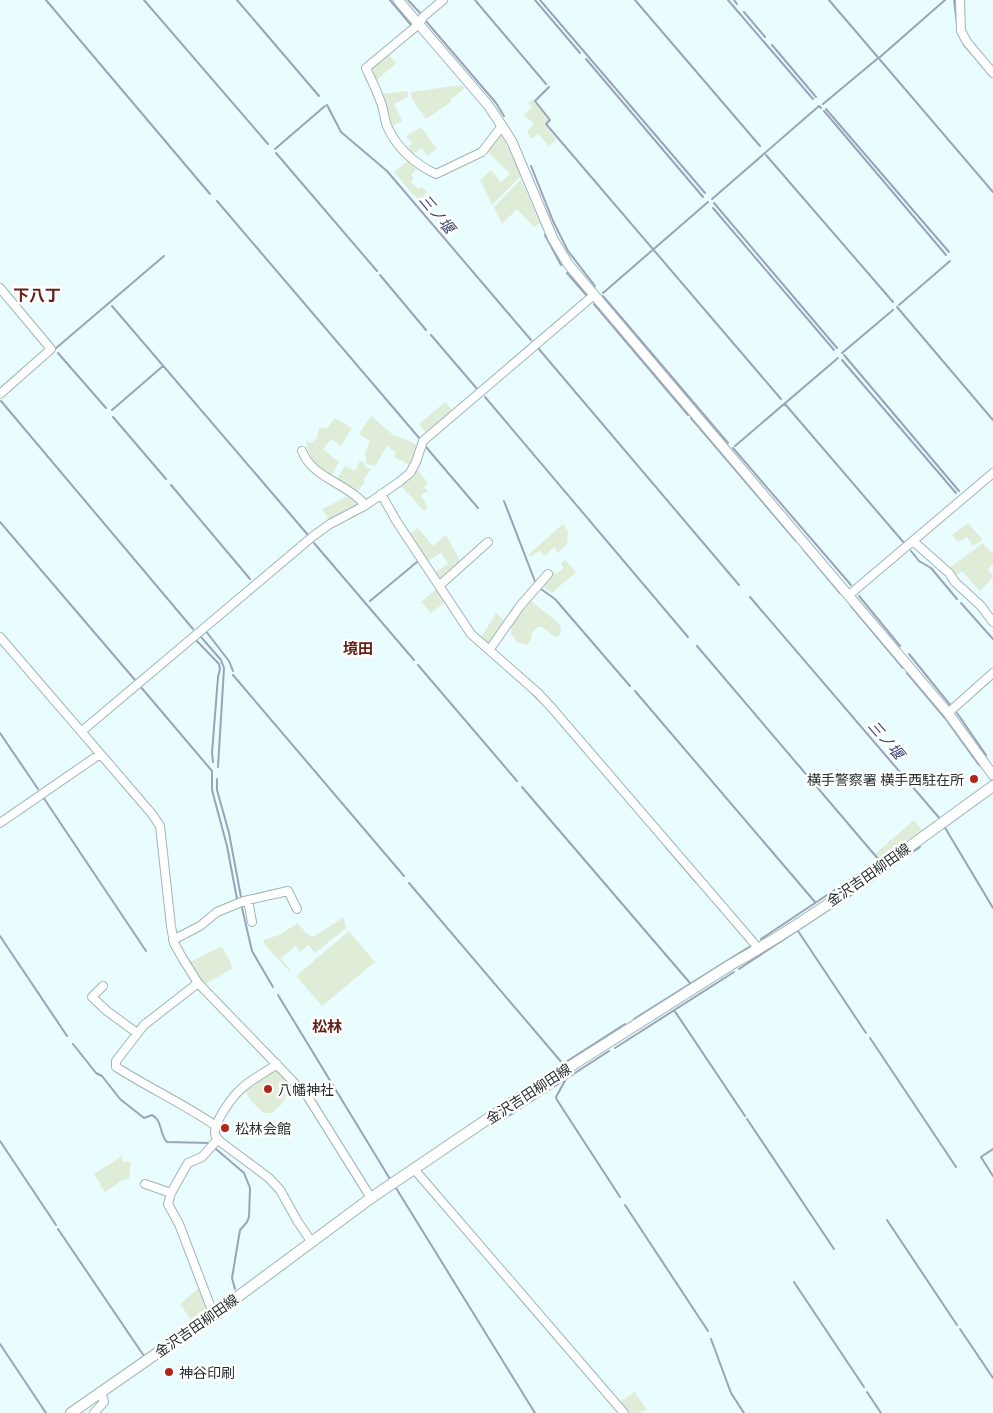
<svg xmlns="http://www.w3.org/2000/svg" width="993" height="1413" font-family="Georgia,'Noto Sans JP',serif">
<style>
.green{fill:#dfedd8}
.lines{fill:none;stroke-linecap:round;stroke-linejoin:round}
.stream{stroke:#9aa3b9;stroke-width:2}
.minor-casing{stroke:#9eb5b7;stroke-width:10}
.tertiary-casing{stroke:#9eb5b7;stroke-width:11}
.secondary-casing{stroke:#9eb5b7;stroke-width:12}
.minor{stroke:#fff;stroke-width:8}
.tertiary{stroke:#fff;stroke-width:9}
.secondary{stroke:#fff;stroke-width:10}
.poi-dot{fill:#b32518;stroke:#fff;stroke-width:2}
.labels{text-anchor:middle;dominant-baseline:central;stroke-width:5;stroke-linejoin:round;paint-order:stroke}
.poi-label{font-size:14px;fill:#262f30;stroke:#fff;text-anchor:start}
.street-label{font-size:14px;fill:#262f30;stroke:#fff}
.water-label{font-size:15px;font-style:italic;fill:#39436e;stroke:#fff}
.neighbourhood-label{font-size:15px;font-weight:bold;fill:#662219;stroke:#fff}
.quarter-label{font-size:16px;font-weight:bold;fill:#662219;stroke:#fff}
</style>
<rect width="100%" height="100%" fill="#e9fcfe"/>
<!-- green -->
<path class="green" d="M388,54L396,63L375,82L371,69Z
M461,85L465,88L450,100L451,102L426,119L412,99L411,92Z
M408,91V97L394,104L402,121L393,126L382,94Z
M533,99L549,120L544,124L556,139L549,146L538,134L532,139L527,132L534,124L524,115L532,107L528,103Z
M421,127L437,149L427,156L422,148L414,154L408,147L412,143L406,136Z
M501,134L521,176L492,205L480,180L491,170L501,182L510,174L488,152Z
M408,161L416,169L411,175L414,178L411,182L419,189L421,187L427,192L420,200L414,196L394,172Z
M521,179L540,223L534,227L517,209L502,224L494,207Z
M445,402L453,411L426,433L419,424Z
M371,416L392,434L418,445L410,465L394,457L396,452L387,446L375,466L366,464L365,452L370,441L359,434Z
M335,418L352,428L341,446L331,439L323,449L339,462L331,477C315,465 310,461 306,441L311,443L317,438L319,428H327Z
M360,461L363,462L366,467L371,469L363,480L365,482L357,492L337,478L345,466L355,471Z
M417,469L428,483L424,487L428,491L421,495L428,508L424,511L401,486L413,476Z
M349,496L360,505L329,519L322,509Z
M968,523L983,540L973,546L967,537L958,542L952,535Z
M563,524L568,531L567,544L558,553L554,547L545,556L540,550L531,557L529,554Z
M418,528L433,546L446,535L460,561L440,578L435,572L448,564L441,553L428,561L409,534Z
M983,543L993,554V563L988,570L993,577L980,591L962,571L955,576L949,568Z
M565,560L576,572L552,593L543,587L553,571L556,574L564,568L561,564Z
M437,589L445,602L431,613L421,602Z
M531,601L560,624L561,631L560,636L555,637L542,627H538L531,634V640L527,645L517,642L511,634L512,623Z
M496,613L506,622L490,646L481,638Z
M914,820L922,830L880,859L875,854Z
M344,917L346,928L315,953L308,945L300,952L296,946L281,958L291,971L290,972L265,945L263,940L279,935L298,923L306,933L313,937Z
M349,931L375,962L322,1006L296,976Z
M222,946L231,963L232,969L204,985L188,963Z
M267,1066L280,1069L288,1081L289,1091L282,1104L272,1113H264C240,1093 238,1083 267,1066Z
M122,1156L123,1162H131L129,1178L121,1181L105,1192L94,1174Z
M200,1287L210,1311L193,1323L180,1304Z
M635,1392L647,1410L639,1413H627L618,1403Z"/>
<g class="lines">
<!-- stream -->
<path class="stream" d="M46,0L210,194
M144,0L268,144
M237,0L319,96
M390,0L411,25
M408,0L420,13
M475,0L546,84
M535,0L580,53
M540,0L705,193
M635,0L760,146
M728,0L813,99
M734,0L737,4
M829,0L993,192
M954,0L957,24
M744,12L765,37
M425,20L496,103L504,116
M772,45L816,97
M964,45L982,65
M880,57L945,0
M586,59L703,197
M549,87L535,101L550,120L546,124L781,399
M823,104L877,59
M327,105L341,132L387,171L531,340
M826,109L949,252
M824,111L946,255
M275,149L325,106
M276,153L377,271
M766,155L893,302
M531,166L553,221L568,251L595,286
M712,199L819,106L821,108
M217,201L420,439
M714,203L837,348
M713,208L834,350
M545,235L561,265
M567,273L587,296
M380,275L426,330
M603,293L708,202
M603,296L728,443
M594,304L688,415
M899,305L950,261
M112,306L308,535
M897,307L993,420
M431,335L478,390
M538,348L739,585
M55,349L164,256
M58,353L106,408
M842,353L893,310
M844,355L959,491
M842,360L956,493
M485,397L688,637
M1,401L193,629
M785,404L905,544
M112,410L163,366
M113,417L166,479
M691,418L796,541
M735,446L838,358
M426,447L478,508
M733,448L851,585
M171,485L250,579
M504,501L536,584
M0,522L135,680
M314,543L414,660
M803,549L840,593
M911,551L919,561L931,568L957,599
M541,589L555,599L630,686
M859,596L900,646
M750,597L941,820
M370,601L417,562
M961,603L993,639
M851,606L903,668
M205,630L229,661L233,671
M201,637L221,660L224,668L218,767
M195,639L219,664L220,669L218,677L212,753L213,762
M697,646L879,860
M909,654L951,706
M418,665L517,781
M907,673L945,718L979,765
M233,675L404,876
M140,686L212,771V790L227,846L237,899
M530,691L542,703
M635,691L815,902
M957,713L986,755
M0,733L38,789
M217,779V790L229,833L241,897
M522,787L690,983
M43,797L146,951
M944,826L993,908
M666,847L697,883
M409,883L563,1064
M862,888L920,847
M242,908L252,951L273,987
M798,931L866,1033
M0,936L67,1036
M761,939L875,863
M739,969L856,892
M278,995L390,1179
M674,1010L745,1116
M634,1019L749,947
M870,1038L956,1167
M73,1044L96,1073L102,1076L120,1099L144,1118L152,1115C163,1121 159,1134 167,1142L210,1143
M615,1048L734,972
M566,1079L556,1097L557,1100L620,1197
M313,1099L312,1097L326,1088
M505,1101L625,1024
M504,1119L609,1051
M747,1119L834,1249
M0,1141L56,1225
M216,1149L244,1173L250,1188L249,1217L247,1222L240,1230L232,1278L235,1289
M993,1149L981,1157L993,1176
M396,1188L535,1413
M625,1205L708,1331
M887,1220L957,1325
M58,1229L144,1356
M794,1282L864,1387
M960,1329L993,1378
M711,1339L731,1393L744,1413
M0,1344L46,1413
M867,1392L881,1413"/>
<!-- minor casing -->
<g class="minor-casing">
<path id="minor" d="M443,0L423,17L419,24L366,68C371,79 376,89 380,100C384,109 384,118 387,126C397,148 415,164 436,174L482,152L502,126
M960,0L961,31L967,42L993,73
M0,288L51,349L0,394
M302,451C311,474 335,480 353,494C358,497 361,501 366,505
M381,494L397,522L471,634L538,693L551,707L759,949
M913,541L949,573L955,582L981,606L993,622
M440,585L488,542
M849,595L993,473
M0,637L152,814L160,826L171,926L174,943L183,959L198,983L308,1097L371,1198
M490,649L520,606L548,574
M948,713L993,673
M82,731L312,537L330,524L366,505L399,482L410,473L416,462L423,441L594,295
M0,823L100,754
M248,900L252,922
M173,940L200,926L217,912L244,901L288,891L297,909
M198,983L144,1025L116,1061V1067C149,1088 184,1104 216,1126
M103,986L92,997L107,1011L137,1033
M277,1064C265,1073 251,1079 241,1089C232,1097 214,1122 215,1133C215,1138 219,1140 222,1143L269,1178L280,1190L298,1222L311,1241
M414,1169L624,1413
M145,1184L171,1193
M213,1313L179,1224L168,1204L171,1193L188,1163L202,1157L218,1139
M94,1413L104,1402L101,1392"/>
</g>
<!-- tertiary casing -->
<g class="tertiary-casing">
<path id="tertiary" d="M398,0L488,105L502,126L512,142L553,239L568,264L948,713L993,775"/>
</g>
<!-- secondary casing -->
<g class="secondary-casing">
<path id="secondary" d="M71,1413L232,1301L371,1198L495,1114L732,964C823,913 908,847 993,786"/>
</g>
<!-- minor -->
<use href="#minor" class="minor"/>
<!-- tertiary -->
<use href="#tertiary" class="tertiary"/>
<!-- secondary -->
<use href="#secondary" class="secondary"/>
</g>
<!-- markers -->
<g class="poi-dot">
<circle cx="974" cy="779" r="5"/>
<circle cx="268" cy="1089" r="5"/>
<circle cx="225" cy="1128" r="5"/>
<circle cx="169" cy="1372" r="5"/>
</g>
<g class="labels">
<!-- poi labels -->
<g class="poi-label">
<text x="964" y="779" text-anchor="end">横手警察署 横手西駐在所</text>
<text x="278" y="1089">八幡神社</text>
<text x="235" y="1128">松林会館</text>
<text x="179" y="1372">神谷印刷</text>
</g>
<!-- street labels -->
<g class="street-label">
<text transform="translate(868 874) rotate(-35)">金沢吉田柳田線</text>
<text transform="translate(528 1093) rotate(-33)">金沢吉田柳田線</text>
<text transform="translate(196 1325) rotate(-35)">金沢吉田柳田線</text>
</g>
<!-- water labels -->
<g class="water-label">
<text transform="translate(438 213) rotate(50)">三ノ堰</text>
<text transform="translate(887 739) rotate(49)">三ノ堰</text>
</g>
<!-- neighbourhood labels -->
<g class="neighbourhood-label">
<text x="358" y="647">境田</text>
<text x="327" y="1025">松林</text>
</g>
<!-- quarter labels -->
<g class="quarter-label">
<text x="37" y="294">下八丁</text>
</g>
</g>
</svg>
